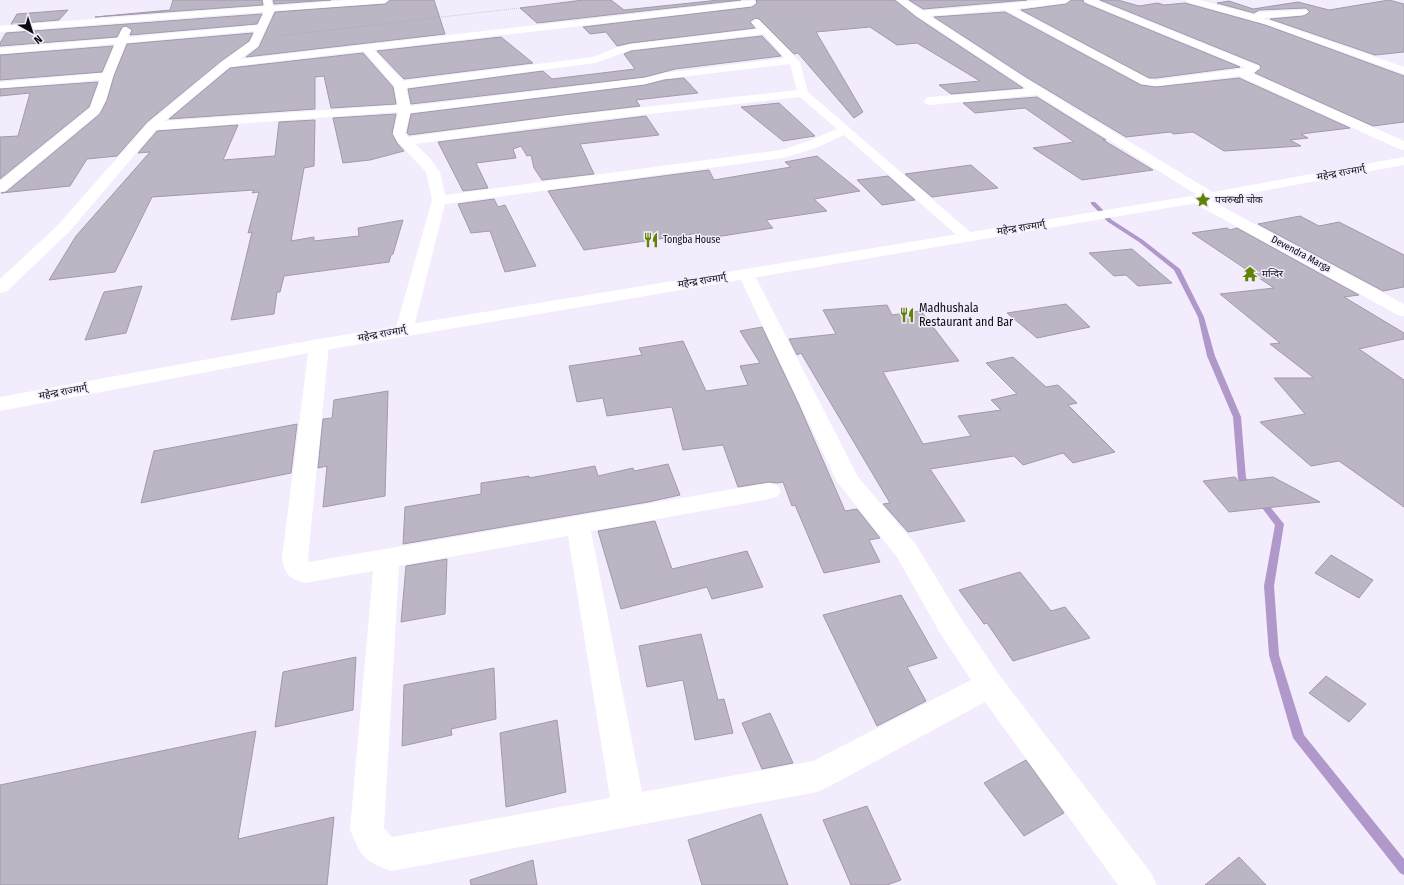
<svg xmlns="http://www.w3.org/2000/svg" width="1404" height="885" font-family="'Fira Sans Condensed','Noto Sans Devanagari',sans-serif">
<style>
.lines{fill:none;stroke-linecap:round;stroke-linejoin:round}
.stream{fill:#b198cb;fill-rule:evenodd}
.building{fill:#bcb5c4;stroke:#a29aaa}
.path{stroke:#a6a1ad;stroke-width:1;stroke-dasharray:0.5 1.5;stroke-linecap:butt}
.minor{fill:#fff;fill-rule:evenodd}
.trunk{fill:#fff;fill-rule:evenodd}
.labels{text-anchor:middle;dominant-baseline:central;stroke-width:3;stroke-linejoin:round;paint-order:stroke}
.far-street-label{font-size:10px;fill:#0e0b10;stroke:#f3ecfc}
.far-poi-label{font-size:10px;fill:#0e0b10;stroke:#f3ecfc;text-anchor:start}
.poi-label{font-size:12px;fill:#0e0b10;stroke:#f3ecfc;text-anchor:start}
</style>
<rect width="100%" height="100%" fill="#f3ecfc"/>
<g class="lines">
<!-- stream -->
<path class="stream" d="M1091,202H1095L1103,210V212H1099L1091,204Z
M1103,215H1107L1112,220L1143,240L1180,269L1204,317L1215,356L1241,417L1246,478L1254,488L1253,490H1247L1238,479L1233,417L1207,356L1198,317L1174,270L1139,242L1108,222L1102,216Z
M1260,497L1263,498L1284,524L1274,586L1279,655L1304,735L1404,859V875L1400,873L1293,738L1269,655L1264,586L1275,525L1256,500L1257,498Z"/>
</g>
<!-- building -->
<path class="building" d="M173,0H262L263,5L95,17L170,10Z
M273,0H331L274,4Z
M390,0H434L445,34L246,57L259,47L275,12L385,4Z
M583,0H611L624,10L719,0H741L537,23L520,8Z
M756,0H895L916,17L1023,88L951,94L939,85L980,81L917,43L897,45L870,27L816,32L863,112L854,118L798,53L794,54L759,19L755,18L750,22L755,28L631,43L617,46L606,32L590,34L583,27L752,7L757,3Z
M909,0H1027L923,9Z
M1071,0H1083L1084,3L1240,67L1156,78H1149L1021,10L1066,4Z
M1100,0H1118L1139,6L1158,3L1164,5L1185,3L1265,25L1404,76V122L1373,126L1255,73L1261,68L1260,65Z
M1389,0L1404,4V52L1375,55L1270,19L1303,16L1310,12L1306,8L1259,10L1254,13L1217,3L1229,1L1253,9L1298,2L1329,10Z
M68,10L59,20L11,24L17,14Z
M1005,12L1141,85L1156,87L1239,78L1350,128L1301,134L1308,138L1290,140L1301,146L1224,151L1193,132L1174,134L1170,132L1126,137L1026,77L934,17Z
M262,14L257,24L130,35L132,30L126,26L122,27L117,37L0,46V43L6,33Z
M253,33L249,41L221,61L147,122L117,156L87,159L70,186L1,193L6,192L100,114L107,100L114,76L127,44Z
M762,36L781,56L675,69L645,77L411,104L408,89L543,71L552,79L635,69L624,54L631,51Z
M501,37L533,63L404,79L377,51Z
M113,46L102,72L0,80V55Z
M363,53L393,87L396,104L331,108L324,76L315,77V109L169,119L230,68Z
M684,78L698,93L636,100L640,106L563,115L409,135L407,133L411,114L645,85L664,80Z
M98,82L89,107L0,179V137L18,136L30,93L0,96V89Z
M1037,97L1106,140H1103L1153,170L1082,180L1033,148L1074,142L1025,108L975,113L963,103Z
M779,103L815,136L783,141L741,107Z
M396,114L392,134L397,143L404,151L370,160L343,163L333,118Z
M646,116L659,135L580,144L594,174L542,180L534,168L531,155L527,156L521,146L513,149L516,158L476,163L488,188L463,191L438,142Z
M315,120L314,166L304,168L291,241L314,237V241L359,236L358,228L403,220L393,254L391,255L389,262L284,276L280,292H277L274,314L231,320L252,232L248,233L259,192L252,193L254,190L152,197L115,272L49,280L76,236L150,152L138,153L157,131L238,125L223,160L275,156L279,122Z
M817,156L860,191L814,199L827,211L766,220L773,228L703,239L699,233L584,250L548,191L709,170L714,180L791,167L785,162Z
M971,165L998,188L932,197L905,174Z
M888,176L915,200L882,205L857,180Z
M494,199L498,207L505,205L536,266L505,272L490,231L471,233L458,204Z
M1300,216L1319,226L1339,222L1404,255V287L1383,291L1258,224Z
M1227,228L1230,230L1237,228L1359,295L1344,297L1404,333V339L1359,349L1404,380V507L1339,461L1311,466L1260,422L1305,414L1274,378H1314L1270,344L1280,343L1220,294L1274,288L1192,233Z
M1132,249L1172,283L1138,286L1126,275L1114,276L1089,253Z
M142,286L126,333L85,340L104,292Z
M1066,304L1090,327L1037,338L1007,313Z
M887,305L892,315L921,311L959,361L883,372L923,444L971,436L958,416L1001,410L991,400L1017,394L986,363L1013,357L1046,387L1058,385L1077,403L1068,405L1115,452L1073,463L1063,453L1023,465L1014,456L930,469L965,521L908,532L883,504L890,503L801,353L797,355L789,339L836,334L823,310Z
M762,327L799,405L845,511L857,509L880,538L869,540L880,562L824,573L795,505L792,506L783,482L777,483L769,482L738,487L723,445L683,450L672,407L607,416L603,398L577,402L569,366L642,355L639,348L683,341L706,391L748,385L740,366L760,363L740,331Z
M388,391L385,496L323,507L327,466L318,468L323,419L332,418L334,400Z
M297,424L291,473L141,503L154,451Z
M668,464L680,495L648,502L403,544L405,507L481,494V483L529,476V478L595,466L598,476L633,468L634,471Z
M1235,477L1238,481L1273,477L1320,502L1229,512L1203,481Z
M655,521L672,569L747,551L763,587L712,599L707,587L621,609L598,531Z
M1331,555L1373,580L1359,598L1315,573Z
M447,559L445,614L401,622L406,566Z
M1020,572L1051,611L1065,607L1090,638L1013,661L987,623L984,624L959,590Z
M901,595L937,658L907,667L926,701L877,726L823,615Z
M701,634L718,700L724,699L733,733L695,740L683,680L647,687L639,646Z
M356,657L353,710L275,727L283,672Z
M494,668L496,719L451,729L452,735L402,746L404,685Z
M1326,676L1366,704L1349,722L1309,693Z
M770,713L793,763L762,769L742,723Z
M557,720L566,792L506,807L500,733Z
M256,731L238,839L334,817L327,885H0V785Z
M1026,760L1064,813L1024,836L984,783Z
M867,806L901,880L887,885H851L823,820Z
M761,814L788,885H702L688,840Z
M1239,857L1266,885H1205Z
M533,860L537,885H471L470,880Z"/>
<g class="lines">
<!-- path -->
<path class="path" d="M278,36L528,7"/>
<!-- minor -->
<path class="minor" d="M263,0H271L273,6L350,0H389L385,3L274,11L258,46L240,59L754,0L756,3L752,6L374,50L403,81L593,57L618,47L631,44L758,29L751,22L756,19L759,20L800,62L808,92L976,237L974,240L968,242L962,240L844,135L816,148L783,158L445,204L413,331L411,335L404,337L397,335L395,331L432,200L426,172L398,142L393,133L398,112L156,130L69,232L6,292L0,293V279L57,226L148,123L222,62L250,42L255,31L126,43L113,76L106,100L99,113L5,191L0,192V181L90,108L100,80L0,88V82L103,73L115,44L0,54V48L118,38L123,28L126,27L131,30L128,37L258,25L264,12L0,32V26L265,6ZM763,34L785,58L664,73L645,78L410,106L406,88L595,63L631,50ZM364,51L394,86L398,105L165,121L229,67ZM790,64L797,90L563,116L408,137L405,133L410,113L645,84L664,79ZM800,97L837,129L806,142L781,150L445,195L440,172L429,157L415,144L563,124Z
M896,0H906L923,11L1043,0H1070L1066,3L1016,9L1149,79L1156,80L1246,68L1085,2L1084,0H1096L1259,66L1260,68L1252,73L1404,141V150L1399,149L1239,76L1156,86L1142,84L1005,10L930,16L1025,78L1214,193L1216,196L1214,199L1210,200L1404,304V316L1398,315L1192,202L1190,199L1192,196L1197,195L1037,95L930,105L926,104L924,101L926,98L930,97L1027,89L917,16Z
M1186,0H1200L1255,15L1256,13L1259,12L1306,10L1308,12L1306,14L1303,15L1263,18L1404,67V74L1265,24L1187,2Z
M746,269L752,270L754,274L858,477L915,543L960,617L1000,676L1151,873L1157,885H1118L985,702L828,787L817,792L391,871C363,860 361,857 350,829L373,571L305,583C289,578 285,575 282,558L309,345L312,341L319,339L326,341L329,345L308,558L309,562L769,483L777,485L781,491L777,497L769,499L591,531L642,792L813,761L971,680L940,633L897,557L837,482L738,274L740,270ZM568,536L610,798L392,837L384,828L399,566Z"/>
<!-- trunk -->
<path class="trunk" d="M1404,157V165L1197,203L319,351L0,411V397L319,339L1197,195Z"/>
</g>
<!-- icons -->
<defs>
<g id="sight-bare" transform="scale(1.2)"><path d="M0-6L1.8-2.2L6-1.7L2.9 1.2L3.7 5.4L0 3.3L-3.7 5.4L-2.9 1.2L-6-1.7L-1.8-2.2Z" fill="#5f8403" stroke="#f3ecfc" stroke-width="2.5" paint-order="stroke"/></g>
<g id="restaurant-bare" transform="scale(1.2)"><path d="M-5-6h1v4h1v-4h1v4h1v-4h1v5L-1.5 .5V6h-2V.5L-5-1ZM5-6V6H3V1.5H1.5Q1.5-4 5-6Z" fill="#5f8403" stroke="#f3ecfc" stroke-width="2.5" paint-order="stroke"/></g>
<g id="temple-bare" transform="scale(1.2)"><path d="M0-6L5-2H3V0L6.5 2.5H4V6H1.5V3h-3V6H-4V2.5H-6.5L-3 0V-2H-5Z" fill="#5f8403" stroke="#f3ecfc" stroke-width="2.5" paint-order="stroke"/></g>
</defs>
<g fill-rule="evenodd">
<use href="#sight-bare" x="1203" y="200"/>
<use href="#restaurant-bare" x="651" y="240"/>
<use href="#temple-bare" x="1250" y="274"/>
<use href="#restaurant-bare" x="907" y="315"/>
</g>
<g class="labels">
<!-- far-street labels -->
<g class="far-street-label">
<text transform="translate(1341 173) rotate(-10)">महेन्द्र राज्मार्ग्</text>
<text transform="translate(1021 228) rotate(-9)">महेन्द्र राज्मार्ग्</text>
<text transform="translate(1301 254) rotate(28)">Devendra Marga</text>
<text transform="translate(702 281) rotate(-9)">महेन्द्र राज्मार्ग्</text>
<text transform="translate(382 334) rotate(-10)">महेन्द्र राज्मार्ग्</text>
<text transform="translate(63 392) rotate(-10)">महेन्द्र राज्मार्ग्</text>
</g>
<!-- far-poi labels -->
<g class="far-poi-label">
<text x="1215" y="200">पचरुखी चोक</text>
<text x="663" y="240">Tongba House</text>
<text x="1262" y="274">मन्दिर</text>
</g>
<!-- poi labels -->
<g class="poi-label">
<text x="919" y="308">Madhushala<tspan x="919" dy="14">Restaurant and Bar</tspan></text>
</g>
</g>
<!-- north arrow -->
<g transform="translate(32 32) rotate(141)" stroke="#f3ecfc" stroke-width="3" paint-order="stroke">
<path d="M0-3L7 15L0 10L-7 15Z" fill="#0e0b10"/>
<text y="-6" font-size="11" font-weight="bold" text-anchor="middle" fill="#0e0b10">N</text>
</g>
</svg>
